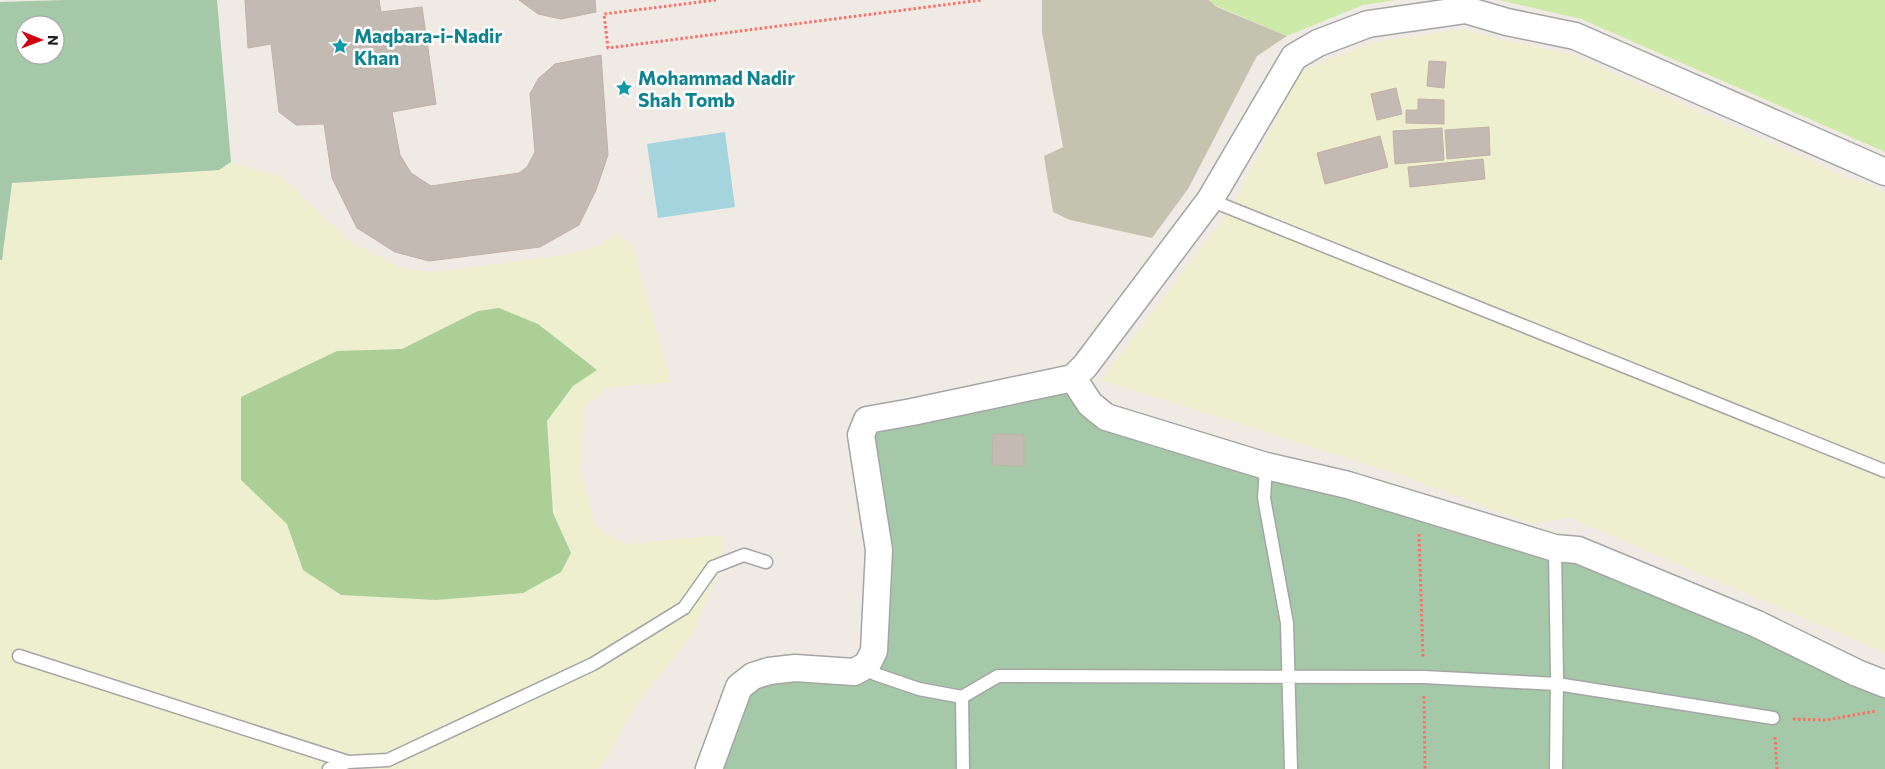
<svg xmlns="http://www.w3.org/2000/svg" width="1885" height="769" font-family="Commissioner,sans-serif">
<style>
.construction{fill:#c4c3b0}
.farmland{fill:#eeefcf}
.grass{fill:#cdeaa9}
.forest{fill:#accf98}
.cemetery{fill:#a5c9a8;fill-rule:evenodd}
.water{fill:#a4d4de}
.building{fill:#c4bab4;stroke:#c1b1a6}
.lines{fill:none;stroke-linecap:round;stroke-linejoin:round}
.service-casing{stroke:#a5a5a5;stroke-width:15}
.minor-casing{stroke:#a5a5a5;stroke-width:29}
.path{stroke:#fc7069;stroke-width:3;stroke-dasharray:2.5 2.5;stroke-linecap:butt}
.service{stroke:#fff;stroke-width:12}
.minor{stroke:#fff;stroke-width:26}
.labels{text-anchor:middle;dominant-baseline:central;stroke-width:5;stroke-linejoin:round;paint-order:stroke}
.culture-label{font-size:19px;font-weight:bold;fill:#0d838f;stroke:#fff;text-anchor:start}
</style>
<rect width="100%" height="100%" fill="#efebe4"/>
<!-- construction -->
<path class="construction" d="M1042,0H1209L1217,7L1287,36L1257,56L1188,189L1152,238L1070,220L1053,212L1044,156L1063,147L1042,32Z"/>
<!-- farmland -->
<path class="farmland" d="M1464,29L1502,40L1570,54L1851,179L1885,192V653L1570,518L1531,524L1397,474L1101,380L1231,208L1301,71L1373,42Z
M231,162L283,178L349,242L400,268L434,272L564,255L601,245L616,233L633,247L671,382L605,388L584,408L580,469L596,527L624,544L723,535L721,567L692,634L636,705L610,752L598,769H0V260L2,259L12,183L219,170Z"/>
<!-- grass -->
<path class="grass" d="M1209,0H1396L1363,5L1287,36L1217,6Z
M1499,0H1885V152L1581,19Z"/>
<!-- forest -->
<path class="forest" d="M499,308L538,324L597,370L573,386L547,421L553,513L571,553L561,572L523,593L436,600L341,595L303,570L287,524L241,480V397L337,351L402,349L478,311Z"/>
<!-- cemetery -->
<path class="cemetery" d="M64,0H217L231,162L219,170L12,183L2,260H0V2ZM25,25H55V55H25Z
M1073,378L1090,404L1554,548L1885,684V769H709L739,687L854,672L874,651L861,435Z"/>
<!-- water -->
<path class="water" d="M725,132L735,207L658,218L647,144Z"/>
<!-- building -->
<path class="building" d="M245,0H379L381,12L422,7L436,104L392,112L400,155L411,173L431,186L519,173L527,167L535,152L530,94L538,79L555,64L601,55L608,155L596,190L579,225L540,247L429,261L395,252L357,228L332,178L324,124L296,125L279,112L271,44L248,48Z
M519,0H595L596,12L561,19L538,14Z
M1429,61L1446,62L1444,88L1427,86Z
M1396,88L1402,114L1377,120L1371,94Z
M1418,99L1444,100V124L1406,123V110H1418Z
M1489,127L1490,155L1447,159L1445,130Z
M1442,128L1444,160L1395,164L1393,131Z
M1380,136L1388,167L1325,184L1317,153Z
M1483,159L1485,179L1410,187L1408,167Z
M993,434L1024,435V466L992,465Z"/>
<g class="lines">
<!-- service casing -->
<g class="service-casing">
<path id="service" d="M1210,200L1885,471
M1266,466L1264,498L1287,623L1291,769
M1555,548L1557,677L1556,769
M19,656L348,762L388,760L593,664L684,608L713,567L744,555L766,562
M867,665L875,674L919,689L962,697L998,676L1424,677L1557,684L1773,718
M962,697L963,769
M329,769L348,762"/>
</g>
<!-- minor casing -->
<g class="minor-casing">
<path id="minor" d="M1073,378L1090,404L1106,417L1266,466L1348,485L1555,548L1578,550L1757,624L1857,673L1885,684
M709,769L739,687L753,676L769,671L795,668L854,672L867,665L874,651L879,550L861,435L867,420L912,412L1073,378L1085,366L1210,200L1294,57L1318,43L1368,24L1466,10L1507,22L1575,36L1885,172"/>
</g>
<!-- path -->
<path class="path" d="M716,0L604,14L608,48L982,0
M1419,534L1423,657
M1424,696L1425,769
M1793,719L1826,720L1876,711
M1775,737L1777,769"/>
<!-- service -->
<use href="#service" class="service"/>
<!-- minor -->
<use href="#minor" class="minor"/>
</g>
<!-- icons -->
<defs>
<g id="sight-bare" transform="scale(1.35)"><path d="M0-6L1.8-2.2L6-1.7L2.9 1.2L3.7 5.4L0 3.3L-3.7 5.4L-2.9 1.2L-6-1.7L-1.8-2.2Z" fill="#0f9aa8" stroke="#fff" stroke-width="2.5" paint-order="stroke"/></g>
</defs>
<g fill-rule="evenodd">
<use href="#sight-bare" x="340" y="46"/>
<use href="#sight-bare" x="624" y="88"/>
</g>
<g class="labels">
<!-- culture labels -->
<g class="culture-label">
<text x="354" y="35">Maqbara-i-Nadir<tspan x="354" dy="22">Khan</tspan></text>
<text x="638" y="77">Mohammad Nadir<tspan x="638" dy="22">Shah Tomb</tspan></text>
</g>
</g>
<!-- north arrow -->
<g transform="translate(40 40) rotate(91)"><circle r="24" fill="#ffffff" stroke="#a5a5a5"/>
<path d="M0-4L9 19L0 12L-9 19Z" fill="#cd000c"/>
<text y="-8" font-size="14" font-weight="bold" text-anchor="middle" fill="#1e1e1e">N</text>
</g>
</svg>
